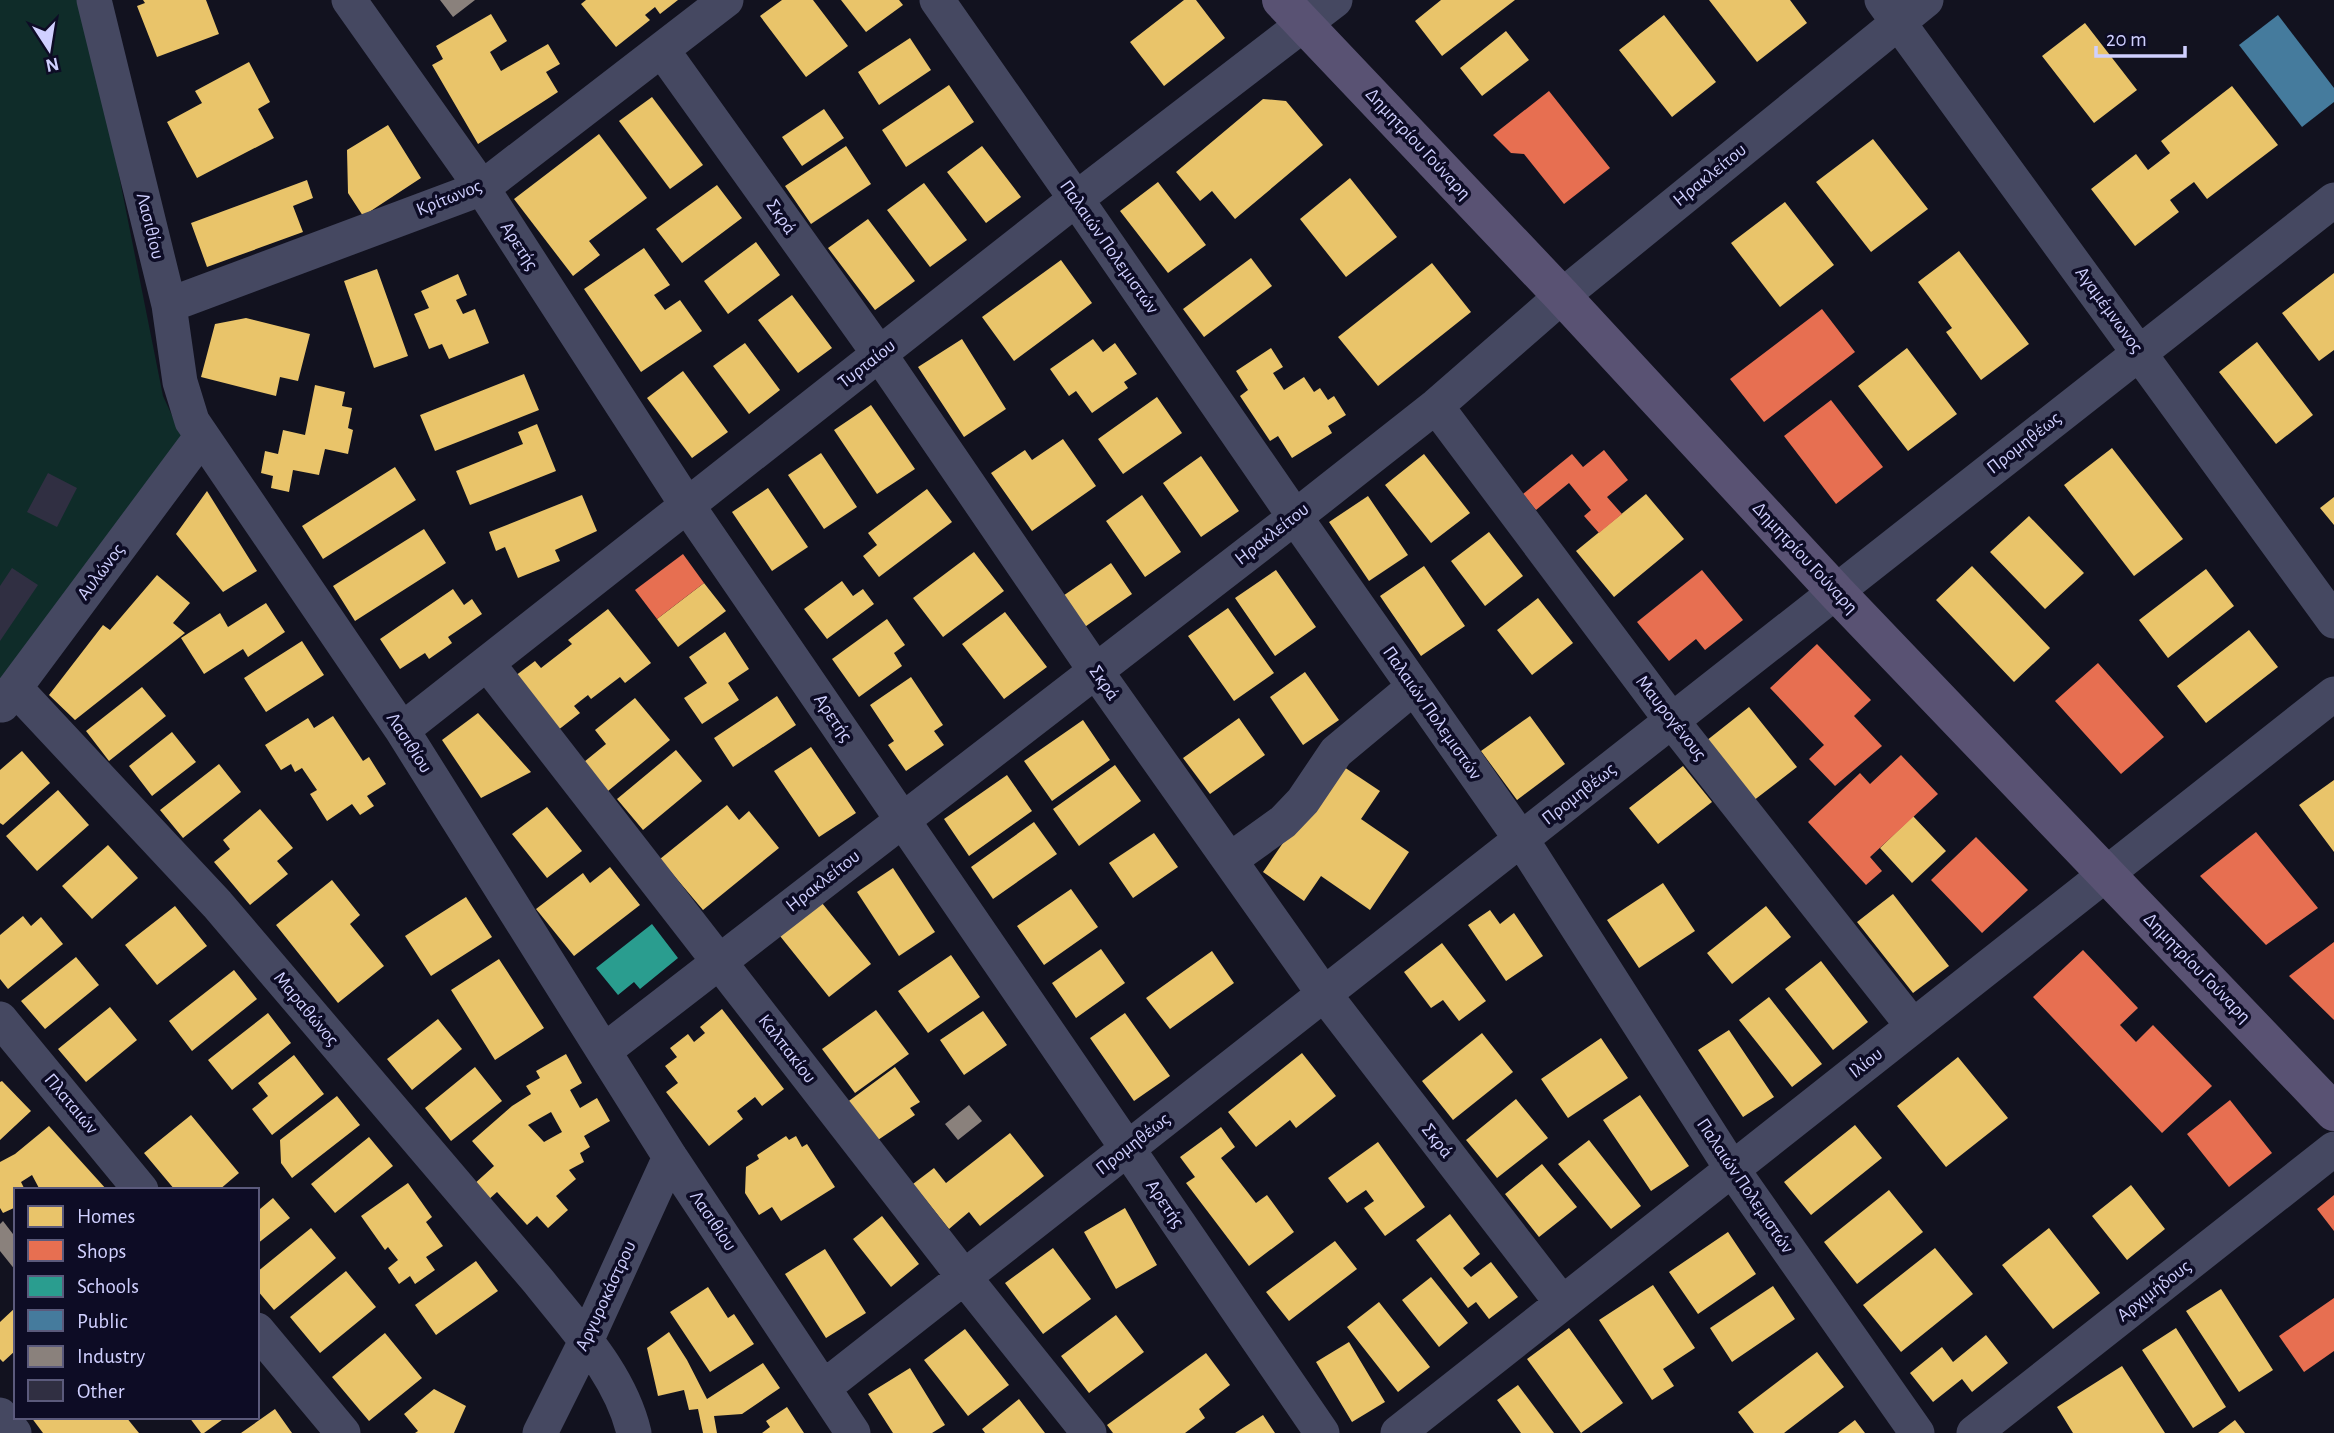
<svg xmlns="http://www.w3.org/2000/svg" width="2334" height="1433" font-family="'Alegreya Sans',sans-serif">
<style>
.green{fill:#0f2c29}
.homes{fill:#e9c46a;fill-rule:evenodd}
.shops{fill:#e76f51}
.schools{fill:#2a9d8f}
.public{fill:#457b9d}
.industry{fill:#8a817c}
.building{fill:#302f42}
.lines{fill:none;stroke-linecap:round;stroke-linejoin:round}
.minor{stroke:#454861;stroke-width:35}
.major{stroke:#595273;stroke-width:38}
.labels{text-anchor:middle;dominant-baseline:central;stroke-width:7;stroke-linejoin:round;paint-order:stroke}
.street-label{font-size:19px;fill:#d0d0ff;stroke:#0d0c25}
</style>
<rect width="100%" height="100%" fill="#12121f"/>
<!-- green -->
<path class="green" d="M0,0H84L163,396L182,437L0,682Z"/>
<!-- homes -->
<path class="homes" d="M143,0H206L219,34L157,57L137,6L145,3Z
M586,0H678L660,14L655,7L645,15L650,20L616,47L581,4Z
M782,0H813L848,46L806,77L760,16Z
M841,0H899L903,5L866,32Z
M1184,0H1196L1225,38L1164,86L1130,42Z
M1441,0H1515L1442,56L1415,21Z
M1709,0H1790L1807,23L1757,62Z
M491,14L507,41L490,52L501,71L548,44L560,64L546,72L558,92L478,144L432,65L443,59L436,46Z
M1664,15L1716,82L1672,117L1619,50Z
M2085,23L2137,90L2094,123L2042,56Z
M1506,31L1529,60L1482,96L1460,68Z
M910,38L931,70L879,105L858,72Z
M249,62L270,102L258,109L274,138L197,178L167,122L202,103L195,91Z
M949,85L974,122L906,167L882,130Z
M2232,86L2278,145L2207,199L2194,182L2170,200L2179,212L2135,246L2091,189L2136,154L2148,170L2170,153L2161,141Z
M652,97L703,165L670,189L619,121Z
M1263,99L1286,101L1323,145L1235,219L1212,191L1200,201L1176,172Z
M824,109L844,138L802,166L782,137Z
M388,125L421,178L363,216L348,193L347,150Z
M599,134L647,198L589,241L600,255L573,276L514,199Z
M1873,139L1928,209L1871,252L1816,182Z
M846,146L871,184L811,224L785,186Z
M982,146L1021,197L986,223L947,172Z
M1350,178L1397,237L1346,277L1300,219Z
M307,180L313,198L293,206L303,232L207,267L191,223Z
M1158,182L1206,245L1168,273L1120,211Z
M924,183L967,240L930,267L887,210Z
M717,185L742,218L682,263L656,229Z
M1785,202L1834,265L1780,307L1731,243Z
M868,219L915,281L875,310L828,248Z
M756,242L780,275L728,314L704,281Z
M644,248L670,285L654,295L665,310L680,300L702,331L641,372L584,289Z
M1959,251L2029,344L1981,380L1946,332L1952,328L1918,282Z
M1251,258L1272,286L1204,337L1183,309Z
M1061,260L1092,303L1014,361L982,317Z
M1432,263L1471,312L1378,386L1338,337Z
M377,269L408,356L374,368L344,281Z
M2334,273V350L2319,361L2282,313Z
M458,274L467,295L456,300L463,314L475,309L489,343L449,359L442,344L429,349L414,314L429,308L421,291Z
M792,295L832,348L798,373L758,320Z
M246,318L310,334L298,381L280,377L276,396L201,377L215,324Z
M962,339L1006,409L964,437L918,367Z
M1093,339L1103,352L1115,343L1137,374L1124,382L1128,388L1092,413L1076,391L1069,396L1050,369Z
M2257,342L2313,415L2276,444L2219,372Z
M745,343L780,390L749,414L713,366Z
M1271,348L1283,367L1273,373L1284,390L1304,377L1314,392L1320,388L1328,400L1334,396L1346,415L1328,426L1332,433L1292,458L1278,436L1270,441L1240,396L1248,390L1236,371Z
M1907,348L1957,414L1908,451L1858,386Z
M683,371L728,432L692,458L647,398Z
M524,374L539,410L435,451L420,415Z
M315,385L345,392L342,406L352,408L348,428L353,430L348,454L325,449L319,475L293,470L289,492L271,488L273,476L261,473L265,451L278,454L283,430L305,435Z
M1157,397L1182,433L1123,474L1098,439Z
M871,405L915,469L877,494L834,430Z
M537,424L556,471L470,505L456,471L523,444L518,432Z
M1063,439L1096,486L1032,531L991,473L1025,450L1032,460Z
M2112,448L2183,539L2134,576L2064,485Z
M821,453L857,507L824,529L788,475Z
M1424,454L1470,513L1431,543L1385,485Z
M1201,456L1239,511L1201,537L1163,483Z
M395,467L416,500L323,559L302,526Z
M768,488L808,547L772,571L732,512Z
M927,489L952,522L879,577L863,556L877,545L868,533Z
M207,491L257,571L223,592L176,534Z
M1646,494L1684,539L1614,597L1576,551Z
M582,495L597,531L555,550L560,561L518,578L505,547L496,551L489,532Z
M1142,495L1181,552L1145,577L1106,521Z
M1368,496L1408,555L1369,581L1329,522Z
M2334,497V525L2320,508Z
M2029,516L2084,573L2045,609L1990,552Z
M424,529L446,563L355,621L333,586Z
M1489,532L1523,576L1485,606L1451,561Z
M974,552L1004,591L943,637L913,598Z
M1111,563L1132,594L1079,631L1057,600Z
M1424,566L1465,626L1421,656L1380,596Z
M1972,566L2050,648L2014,682L1936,600Z
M2206,569L2234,606L2168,658L2139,620Z
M1276,570L1316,627L1275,656L1235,598Z
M157,575L190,603L173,623L185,633L75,720L49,695L103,625L110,630Z
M842,581L853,596L863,589L874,604L827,639L804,609Z
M704,583L726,611L678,647L657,619Z
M453,589L464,605L472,599L482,614L448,637L452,643L429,659L425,653L400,669L380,639Z
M1538,598L1573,643L1532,675L1497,630Z
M266,603L285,632L248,657L243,649L204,674L181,638L220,613L228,627Z
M1228,608L1274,673L1234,701L1188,636Z
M608,609L651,663L625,683L620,677L591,699L588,695L574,706L580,713L553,734L511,679L535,661L541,668L572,644L568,640Z
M1005,612L1047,667L1004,699L962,644Z
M887,619L905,645L894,653L902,666L859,697L832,659Z
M2249,630L2278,667L2206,723L2177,686Z
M725,632L749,669L728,683L739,700L702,724L684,698L707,683L689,657Z
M302,641L324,675L266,712L244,678Z
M1305,672L1339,720L1303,745L1270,697Z
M911,677L943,725L934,731L944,745L906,771L888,745L894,741L870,705Z
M142,687L166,716L109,761L86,731Z
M777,696L796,725L733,767L714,738Z
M635,698L670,740L608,791L584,762L606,744L595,730Z
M1749,707L1797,767L1753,801L1706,741Z
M478,713L531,772L481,798L442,740Z
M333,716L363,761L369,757L386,784L367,796L374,806L360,815L352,804L327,821L310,794L317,790L302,768L295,772L291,764L281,770L265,745L308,718L314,728Z
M1530,716L1565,764L1517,800L1481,751Z
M1239,718L1265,755L1210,794L1183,758Z
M1083,720L1110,760L1052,801L1024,761Z
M172,732L196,762L152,796L129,766Z
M811,747L856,813L819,837L774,771Z
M676,750L702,781L643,830L617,799Z
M22,751L50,783L3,825L0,823V770Z
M1338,763L1380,791L1361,819L1409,852L1370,910L1321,876L1304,901L1263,872Z
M219,764L241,792L183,838L160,810Z
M1115,765L1141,801L1079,846L1053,809Z
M1683,766L1712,802L1658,844L1629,808Z
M1007,775L1032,811L969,856L944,819Z
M2334,780V852L2299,805Z
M58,790L89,825L37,871L6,836Z
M727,805L739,820L749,811L779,848L703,910L660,859Z
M547,807L582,851L547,878L512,834Z
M260,809L293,848L277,861L288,874L250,905L214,862L230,849L223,840Z
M1913,816L1946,851L1912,883L1880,848Z
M1034,822L1057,854L993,899L971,867Z
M1154,833L1178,867L1133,898L1109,863Z
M108,845L138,878L92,919L62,886Z
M610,867L640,905L574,956L536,909L583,873L590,883Z
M893,868L935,932L899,956L857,892Z
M332,880L360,915L350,924L384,966L338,1003L276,925Z
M1663,883L1695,931L1639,968L1607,920Z
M1071,889L1098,927L1044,965L1017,926Z
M1893,894L1949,966L1913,993L1857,922Z
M466,897L492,937L431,976L405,936Z
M822,903L871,964L829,997L780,936Z
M175,906L207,946L157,985L125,945Z
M1766,906L1791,937L1732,984L1707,953Z
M1490,910L1500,924L1514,913L1543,956L1506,981L1468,925Z
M23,916L31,926L41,917L63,944L8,989L0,979V935Z
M1442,943L1486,1001L1459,1021L1443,1000L1431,1008L1404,972Z
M1101,949L1125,983L1076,1018L1052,983Z
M1212,951L1234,983L1170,1029L1146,998Z
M951,955L980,997L928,1033L898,991Z
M76,957L99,985L45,1029L21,1001Z
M499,959L544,1028L495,1060L451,990Z
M1821,961L1868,1022L1833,1050L1785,989Z
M234,970L257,999L192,1051L169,1021Z
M1769,997L1822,1064L1792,1087L1739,1020Z
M110,1007L137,1040L86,1082L58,1049Z
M722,1009L784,1089L762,1106L755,1097L737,1111L743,1119L709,1146L666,1092L678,1083L665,1066L677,1057L670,1048L688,1034L694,1042L705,1033L700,1027Z
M876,1010L909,1054L855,1093L822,1049Z
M983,1011L1007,1045L964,1075L940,1040Z
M268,1013L291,1043L232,1090L208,1060Z
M1125,1013L1170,1076L1134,1101L1090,1038Z
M438,1019L462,1049L412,1090L387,1059Z
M1729,1030L1774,1097L1743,1117L1698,1050Z
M1482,1033L1513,1072L1453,1120L1422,1081Z
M1601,1038L1628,1078L1568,1118L1541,1079Z
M1302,1053L1336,1096L1296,1128L1290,1120L1256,1147L1228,1112Z
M566,1054L582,1083L570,1090L580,1108L597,1098L610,1121L584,1136L590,1147L580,1153L584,1162L569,1170L576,1179L556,1196L568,1210L548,1228L537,1216L527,1225L497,1192L487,1201L473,1185L494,1166L472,1141L512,1106L531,1094L526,1086L540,1078L536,1071ZM551,1112L562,1132L544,1142L528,1125Z
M294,1055L324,1094L272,1135L252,1109L268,1096L258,1083Z
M1958,1057L2008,1118L1946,1167L1897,1106Z
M475,1067L502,1101L451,1141L425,1108Z
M895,1067L920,1102L910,1108L915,1115L872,1144L842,1106Z
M2,1081L31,1111L0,1140V1082Z
M1640,1095L1689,1166L1651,1191L1603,1120Z
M337,1096L360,1125L292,1178L281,1163L280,1140Z
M1516,1099L1548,1138L1497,1178L1466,1140Z
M191,1115L239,1173L219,1190H175L144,1153Z
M1855,1125L1882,1158L1811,1215L1784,1182Z
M49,1126L107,1190H40L32,1175L21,1182L25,1190H16V1207L3,1213L0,1208V1162L15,1154Z
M1221,1127L1235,1147L1221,1158L1256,1203L1267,1195L1294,1232L1249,1266L1186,1183L1195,1177L1180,1157Z
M1010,1133L1044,1176L980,1226L969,1212L949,1229L913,1184L934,1168L946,1183Z
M786,1136L789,1140L796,1136L802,1147L807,1144L835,1187L781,1221L772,1207L759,1215L745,1193L746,1167L759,1159L757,1155Z
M369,1137L393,1166L335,1213L311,1184Z
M1589,1140L1641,1206L1611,1229L1558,1164Z
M1378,1142L1425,1207L1385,1236L1364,1208L1374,1201L1366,1190L1347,1203L1328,1178Z
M1542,1164L1577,1207L1539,1237L1505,1194Z
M408,1183L432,1217L426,1222L443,1246L426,1257L435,1270L415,1284L410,1276L399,1284L388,1268L398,1260L388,1247L385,1250L361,1216Z
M2131,1185L2165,1229L2127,1260L2092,1216Z
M1889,1190L1923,1232L1857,1284L1824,1242Z
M273,1198L290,1218L257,1244V1206L260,1209Z
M1125,1208L1157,1265L1116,1289L1084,1232Z
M1450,1214L1480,1254L1463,1268L1471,1277L1491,1262L1518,1297L1489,1319L1476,1302L1468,1308L1416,1240Z
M882,1216L919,1264L891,1287L853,1239Z
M311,1228L336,1258L274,1310L257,1290V1272Z
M2049,1228L2100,1293L2053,1329L2002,1265Z
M1728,1232L1756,1274L1698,1314L1669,1272Z
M1335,1241L1357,1269L1289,1321L1266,1292Z
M1053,1248L1091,1299L1043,1334L1005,1283Z
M1935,1248L1973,1294L1901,1352L1863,1305Z
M825,1249L866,1313L826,1338L785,1274Z
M476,1261L498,1291L436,1335L415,1305Z
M346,1271L376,1307L320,1353L290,1317Z
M1431,1277L1468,1323L1439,1347L1402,1300Z
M1653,1285L1695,1348L1663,1369L1674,1386L1652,1400L1599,1320Z
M1773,1286L1795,1319L1732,1362L1710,1328Z
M708,1287L728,1318L734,1314L754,1344L710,1372L670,1312Z
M2221,1289L2273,1370L2239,1392L2186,1311Z
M1379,1302L1430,1367L1398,1392L1347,1327Z
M16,1307V1350L3,1362L0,1359V1322Z
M1116,1315L1144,1352L1089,1393L1061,1356Z
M1569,1328L1623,1403L1581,1433L1527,1359Z
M2176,1328L2226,1407L2193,1428L2142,1350Z
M965,1329L1009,1385L968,1416L924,1360Z
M669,1332L687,1360L707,1399L763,1363L780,1388L742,1414L714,1416L717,1433H703L698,1409L689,1410L684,1390L658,1396L647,1348Z
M385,1333L422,1378L369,1421L332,1377Z
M1986,1335L2008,1363L1972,1392L1962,1379L1933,1402L1910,1373L1942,1347L1953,1362Z
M1349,1342L1385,1402L1352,1422L1316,1362Z
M1817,1352L1844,1387L1784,1433H1754L1738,1412Z
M1206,1353L1230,1385L1199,1409L1205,1418L1185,1433H1113L1107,1425Z
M2122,1366L2165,1433H2073L2057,1407Z
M910,1368L945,1425L932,1433H893L868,1394Z
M1518,1385L1554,1433H1521L1497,1400Z
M434,1389L466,1406L454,1433H415L418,1431L404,1414Z
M1019,1399L1045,1433H985L982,1429Z
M787,1407L804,1433H762L770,1427L766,1421Z
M275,1409L292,1433H241Z
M1263,1415L1275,1433H1235Z
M31,1417H126L139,1433H43Z
M189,1417H226L204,1433H201Z
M1855,1420L1865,1433H1838Z
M2235,1420L2245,1433H2218Z"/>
<!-- shops -->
<path class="shops" d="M1549,91L1610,168L1564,204L1524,154L1511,153L1493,135Z
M1822,309L1855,352L1764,422L1730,379Z
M1831,400L1883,467L1836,504L1784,436Z
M1604,450L1628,480L1607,497L1622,514L1599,533L1584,516L1591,510L1569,483L1536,510L1523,494L1572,454L1583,467Z
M683,554L704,583L657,619L635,590Z
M1702,570L1743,620L1705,650L1696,639L1669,661L1637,622Z
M1817,644L1871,700L1854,716L1882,746L1835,786L1809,759L1824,745L1770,688Z
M2098,663L2164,737L2121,774L2055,701Z
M1901,755L1938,794L1870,857L1882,871L1866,885L1808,822L1860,773L1870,784Z
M2256,832L2318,908L2266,945L2200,876Z
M1976,837L2028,890L1982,933L1931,880Z
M2334,942V1020L2289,976Z
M2083,950L2138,1008L2120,1025L2136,1042L2153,1025L2212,1086L2162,1133L2033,997Z
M2230,1100L2272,1153L2229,1187L2187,1134Z
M2334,1195V1231L2317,1209Z
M2334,1298V1351L2304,1372L2279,1336Z"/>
<!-- schools -->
<path class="schools" d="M652,924L678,958L640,989L634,982L618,995L596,968Z"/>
<!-- public -->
<path class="public" d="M2278,15L2334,88V102L2302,127L2239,45Z"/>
<!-- industry -->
<path class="industry" d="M440,0H475L453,17Z
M969,1105L982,1121L958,1140L945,1124Z
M3,1221L16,1238V1271L0,1251V1224Z"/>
<!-- building -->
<path class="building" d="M48,473L77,488L57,527L27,512Z
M12,568L38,585L0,641V586Z"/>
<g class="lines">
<!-- minor -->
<path class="minor" d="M94,0L169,305L180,382L192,421L402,730L670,1157L853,1433
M349,0L482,188L687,505L1322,1433
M937,0L1076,199L1295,517L1521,839L1732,1169L1917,1433
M1882,0L2334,621
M662,50L880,355L1095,670L1324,994L1562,1303
M169,305L482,188L726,0
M1436,406L1672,721L1913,1026
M487,663L964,1277L1089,1433
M15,688L217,904L539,1282C576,1329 620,1374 634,1433
M2,705L202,436
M402,730L1076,199L1335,0
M1230,860L1283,822L1303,801L1336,752L1414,687
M0,1019L141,1190
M604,1051L1295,517L1436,406L1562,296L1926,0
M257,1330L343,1433
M823,1388L2334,200
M0,1415L14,1433
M540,1433L586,1341L670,1157
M1398,1433L2334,694
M1974,1433L2334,1149"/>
<!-- major -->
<path class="major" d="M1281,0L1562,296L1836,592L2334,1112"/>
</g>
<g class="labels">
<!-- street labels -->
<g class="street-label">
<text transform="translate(1418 144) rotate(47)">Δημητρίου Γούναρη</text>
<text transform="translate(1710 175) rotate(-39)">Ηρακλείτου</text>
<text transform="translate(449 198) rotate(-22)">Κρίτωνος</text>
<text transform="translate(781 217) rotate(55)">Σκρά</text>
<text transform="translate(150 226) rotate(76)">Λασιθίου</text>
<text transform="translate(519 246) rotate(57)">Αρετής</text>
<text transform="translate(1109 247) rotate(55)">Παλαιών Πολεμιστών</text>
<text transform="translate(2109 310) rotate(54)">Αγαμέμνωνος</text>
<text transform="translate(867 364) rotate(-38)">Τυρταίου</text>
<text transform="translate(2024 443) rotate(-38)">Προμηθέως</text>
<text transform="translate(1272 534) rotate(-38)">Ηρακλείτου</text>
<text transform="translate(1805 558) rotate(47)">Δημητρίου Γούναρη</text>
<text transform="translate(101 572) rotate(-53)">Αυλώνος</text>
<text transform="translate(1104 683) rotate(55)">Σκρά</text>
<text transform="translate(1432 713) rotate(55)">Παλαιών Πολεμιστών</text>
<text transform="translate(833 718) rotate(56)">Αρετής</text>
<text transform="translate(1671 718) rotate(52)">Μαυρογένους</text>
<text transform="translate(409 743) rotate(57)">Λασιθίου</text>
<text transform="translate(1579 794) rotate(-38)">Προμηθέως</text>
<text transform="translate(823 881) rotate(-38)">Ηρακλείτου</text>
<text transform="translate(2197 968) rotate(46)">Δημητρίου Γούναρη</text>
<text transform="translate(306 1009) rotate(50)">Μαραθώνος</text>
<text transform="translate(787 1049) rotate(52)">Καλπακίου</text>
<text transform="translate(1866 1063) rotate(-38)">Ιλίου</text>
<text transform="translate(71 1104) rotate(50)">Πλαταιών</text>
<text transform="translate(1437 1141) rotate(52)">Σκρά</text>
<text transform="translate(1133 1144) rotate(-38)">Προμηθέως</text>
<text transform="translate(1745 1186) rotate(56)">Παλαιών Πολεμιστών</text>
<text transform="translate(1165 1204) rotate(56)">Αρετής</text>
<text transform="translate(713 1221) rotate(56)">Λασιθίου</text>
<text transform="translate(2154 1291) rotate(-38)">Αρχιμήδους</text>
<text transform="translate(606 1296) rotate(-65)">Αργυροκάστρου</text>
</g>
</g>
<!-- legend -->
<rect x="14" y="1188" width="245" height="231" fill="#0d0c25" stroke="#5b5a7c" stroke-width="2"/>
<rect x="28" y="1206" width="35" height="21" fill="#e9c46a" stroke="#5b5a7c" stroke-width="2"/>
<text x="77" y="1223" font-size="21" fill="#d0d0ff">Homes</text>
<rect x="28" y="1240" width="35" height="21" fill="#e76f51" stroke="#5b5a7c" stroke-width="2"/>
<text x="77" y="1258" font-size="21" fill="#d0d0ff">Shops</text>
<rect x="28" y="1276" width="35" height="21" fill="#2a9d8f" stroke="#5b5a7c" stroke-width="2"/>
<text x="77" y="1293" font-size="21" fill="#d0d0ff">Schools</text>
<rect x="28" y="1310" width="35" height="21" fill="#457b9d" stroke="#5b5a7c" stroke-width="2"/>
<text x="77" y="1328" font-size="21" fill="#d0d0ff">Public</text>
<rect x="28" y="1346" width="35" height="21" fill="#8a817c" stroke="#5b5a7c" stroke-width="2"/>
<text x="77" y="1363" font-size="21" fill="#d0d0ff">Industry</text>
<rect x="28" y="1380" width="35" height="21" fill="#302f42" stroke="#5b5a7c" stroke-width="2"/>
<text x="77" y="1398" font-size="21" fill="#d0d0ff">Other</text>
<!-- north arrow -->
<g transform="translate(49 49) rotate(168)" stroke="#0d0c25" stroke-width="5" paint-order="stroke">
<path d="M0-5L12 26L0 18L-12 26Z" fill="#d0d0ff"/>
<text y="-10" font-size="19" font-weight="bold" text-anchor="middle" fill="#d0d0ff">N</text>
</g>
<!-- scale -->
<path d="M2096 46v10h89v-10" fill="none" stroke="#d0d0ff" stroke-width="3.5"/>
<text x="2106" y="46" font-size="21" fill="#d0d0ff" stroke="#0d0c25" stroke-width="5" paint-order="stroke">20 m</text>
</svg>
